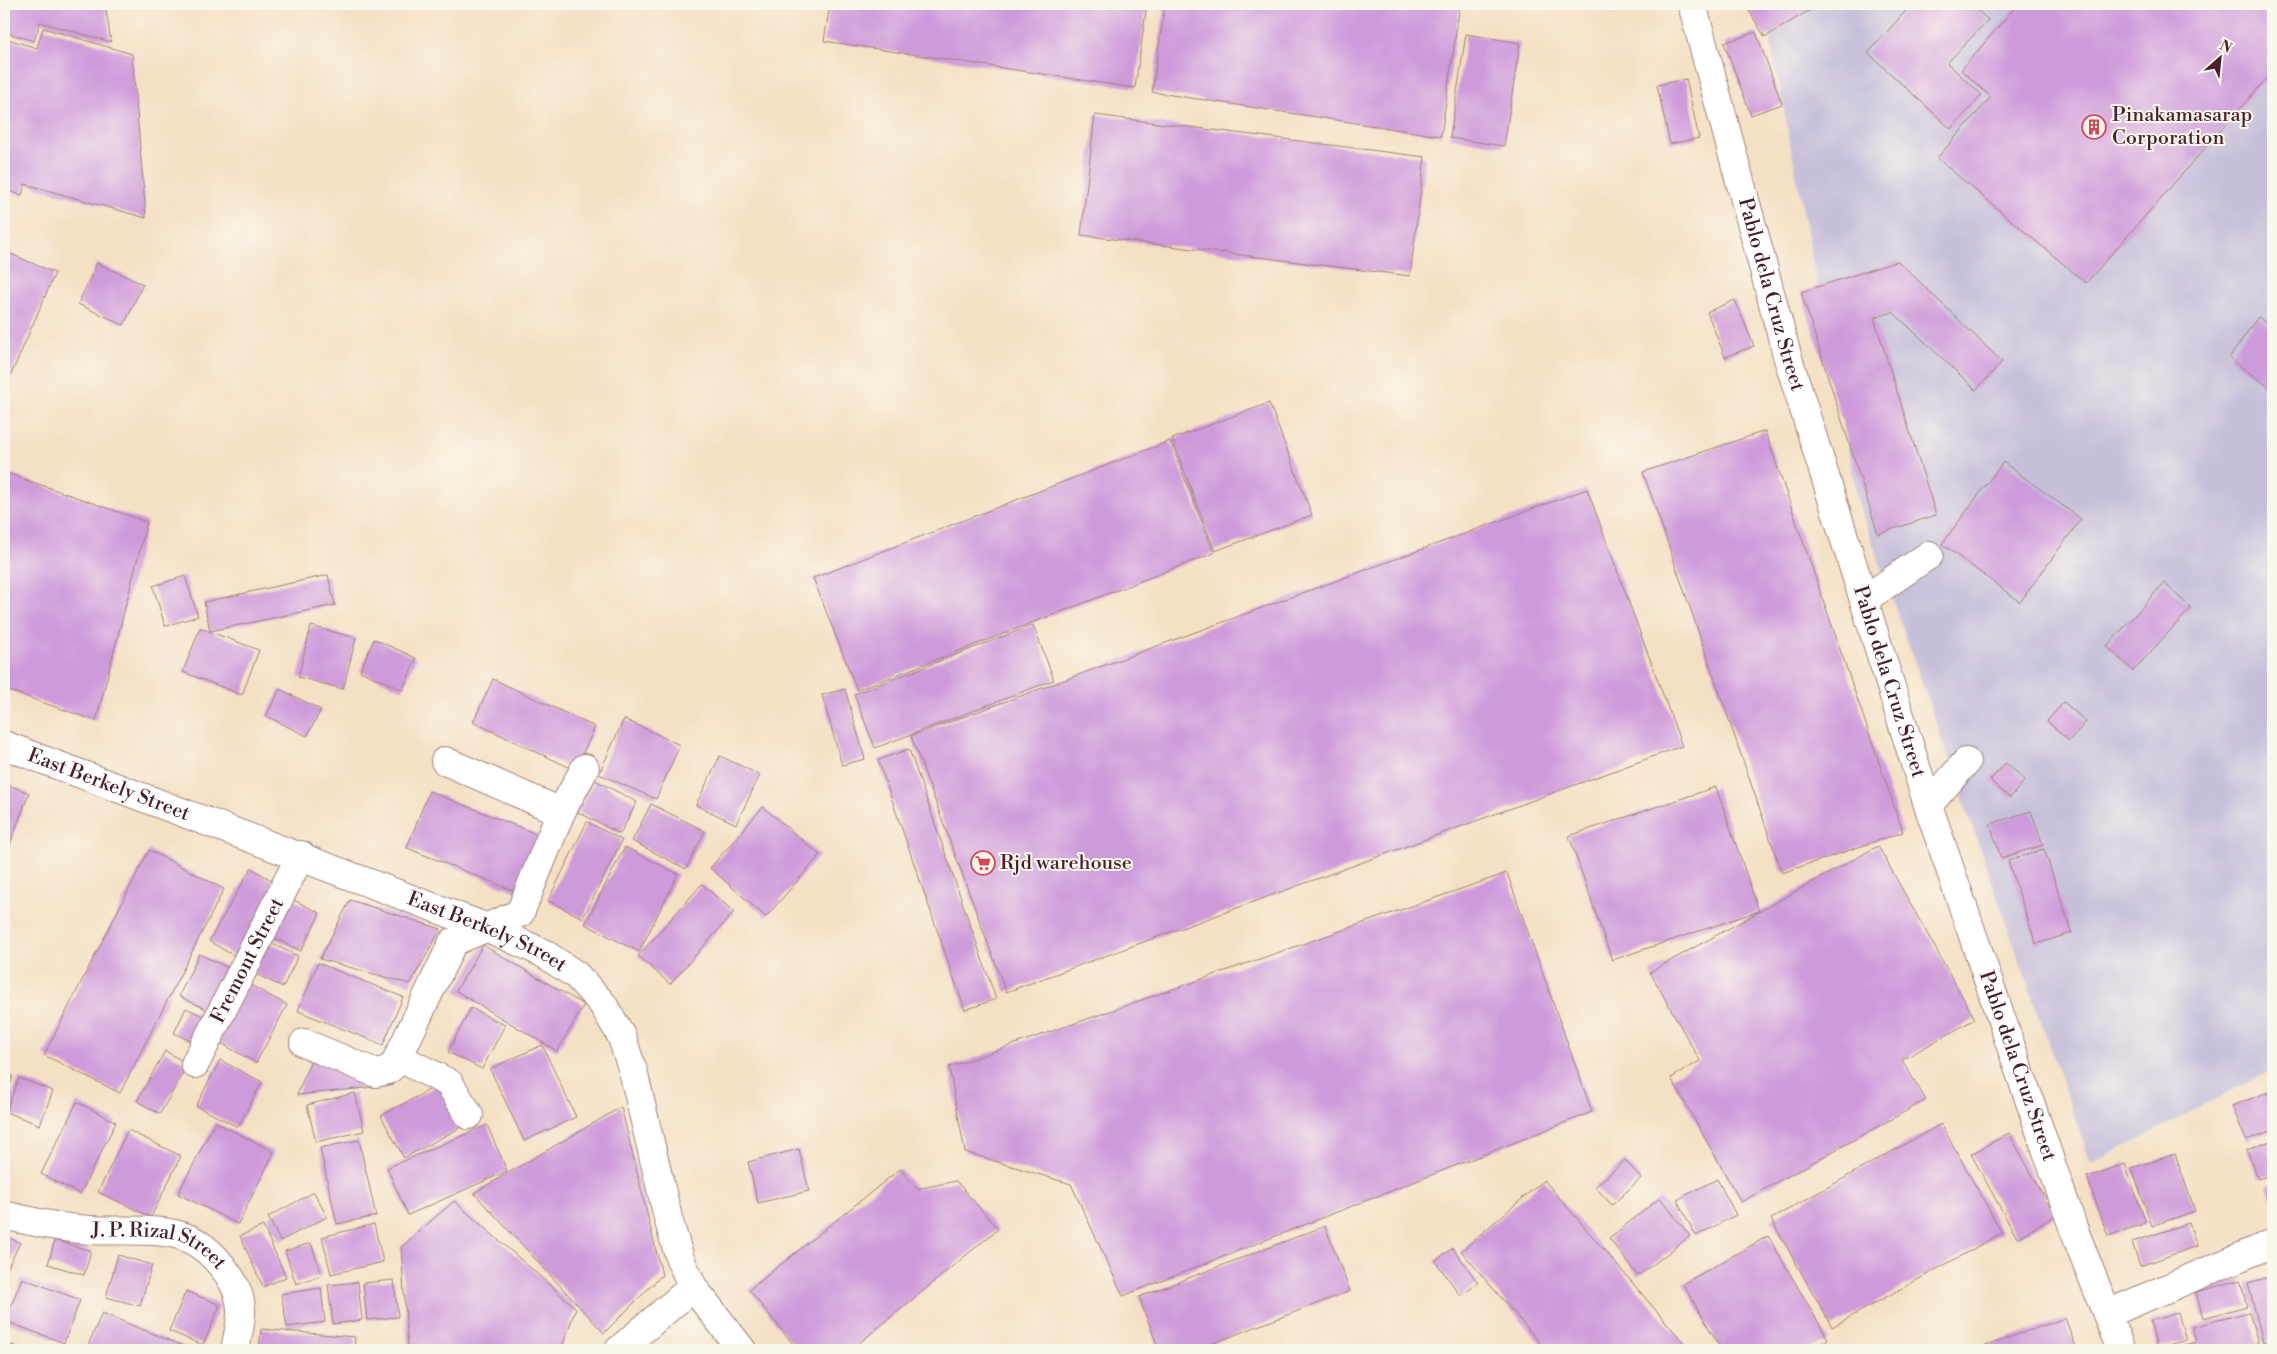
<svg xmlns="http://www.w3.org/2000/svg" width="2277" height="1354" font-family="'Libre Bodoni',serif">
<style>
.industrial{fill:#c6c0da}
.building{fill:#cd9ada}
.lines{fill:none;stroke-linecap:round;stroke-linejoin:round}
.minor-casing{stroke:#9f8077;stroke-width:30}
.minor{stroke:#fff;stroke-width:28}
.labels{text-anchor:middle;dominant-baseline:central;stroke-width:4;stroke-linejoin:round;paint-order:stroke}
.poi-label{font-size:20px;fill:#4a1f2b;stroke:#fbf7ec;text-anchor:start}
.street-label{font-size:20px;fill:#4a1f2b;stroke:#fbf7ec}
</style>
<rect width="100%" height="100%" fill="#fbf7ec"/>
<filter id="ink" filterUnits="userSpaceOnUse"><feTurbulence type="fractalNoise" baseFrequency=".02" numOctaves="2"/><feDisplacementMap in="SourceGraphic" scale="10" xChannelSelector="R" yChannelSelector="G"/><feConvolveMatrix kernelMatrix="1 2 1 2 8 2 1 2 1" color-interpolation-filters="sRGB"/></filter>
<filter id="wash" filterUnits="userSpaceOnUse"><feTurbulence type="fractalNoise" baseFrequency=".0096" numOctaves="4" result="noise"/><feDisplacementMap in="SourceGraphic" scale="20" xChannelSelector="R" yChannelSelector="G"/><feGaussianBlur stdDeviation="1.12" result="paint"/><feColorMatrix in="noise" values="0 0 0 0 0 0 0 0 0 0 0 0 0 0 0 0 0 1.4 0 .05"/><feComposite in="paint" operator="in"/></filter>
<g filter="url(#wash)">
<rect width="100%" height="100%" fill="#f4e0c3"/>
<!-- industrial -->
<path class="industrial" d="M1764,4H2273V1069L2091,1164L1858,501Z"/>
<g id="blocks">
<!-- building -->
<path class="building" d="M4,4H105L111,42L40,22L34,41L4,32Z
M830,4H1147L1135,88L824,41Z
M1165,4H1460L1441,136L1152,92Z
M1612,4H1643V5L1614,11Z
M1745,4H1820L1765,37Z
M1912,4H1971L1988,20L1947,63L1982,95L1951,129L1868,53Z
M2018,4H2273V71L2086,283L1937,158L1991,97L1961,70Z
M43,28L132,54L146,218L25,184L22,195L4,190V38L37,48Z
M1756,32L1782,104L1751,115L1724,43Z
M1466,34L1520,43L1504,146L1450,138Z
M1686,79L1699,138L1670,144L1657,85Z
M1095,115L1425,157L1410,276L1081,235Z
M4,251L55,273L4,391Z
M1898,261L2002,362L1976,390L1893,312L1874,318L1936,515L1878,534L1801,292Z
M97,263L143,284L124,325L78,304Z
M1735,300L1754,346L1725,357L1707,312Z
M2258,317L2273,328V384L2270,388L2229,358Z
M1269,403L1312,515L1215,551L1172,439Z
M1765,431L1903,832L1782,873L1643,472Z
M1170,441L1214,553L857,690L813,578Z
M2003,462L2081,519L2020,602L1942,544Z
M4,472L147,522L96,721L4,689Z
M1587,489L1682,746L1006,992L911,736Z
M328,575L335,605L210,631L204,602Z
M185,576L198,616L165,626L153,586Z
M2164,583L2191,608L2133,671L2107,646Z
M1033,625L1054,680L875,748L854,694Z
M311,626L356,638L343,689L298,677Z
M200,628L259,650L242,695L183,672Z
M374,639L416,658L403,690L360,671Z
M493,679L595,727L575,770L473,722Z
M280,689L321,710L307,736L266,716Z
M845,689L865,759L842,765L822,695Z
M2064,702L2086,722L2069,741L2047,721Z
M624,719L680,745L656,799L599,774Z
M909,749L996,999L965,1010L878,760Z
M720,756L760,775L736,824L696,805Z
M2006,763L2025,780L2010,798L1990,780Z
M595,780L637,802L620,834L578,812Z
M4,783L29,793L4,860Z
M1716,787L1759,911L1612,960L1569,836Z
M429,791L539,835L517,892L407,848Z
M651,804L705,831L686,869L632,841Z
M763,807L820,855L766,917L710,868Z
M2031,811L2043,845L2001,858L1990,824Z
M587,822L622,840L583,918L548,901Z
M1878,846L1975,1019L1902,1060L1926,1100L1741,1202L1671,1078L1700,1061L1650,972Z
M625,847L678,874L639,952L585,924Z
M2044,849L2072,933L2036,944L2008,861Z
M149,850L224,889L120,1093L44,1055Z
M251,868L283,887L241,960L209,941Z
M1507,873L1592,1112L1123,1296L1071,1184L965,1152L949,1067Z
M702,884L734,912L670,984L638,956Z
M288,897L320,913L301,951L269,936Z
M350,900L441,929L410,984L320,959Z
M268,942L298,956L283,987L253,973Z
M483,945L584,1005L557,1051L456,991Z
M199,954L238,972L218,1015L179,996Z
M318,963L403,997L383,1045L298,1011Z
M243,981L287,1005L256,1063L212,1038Z
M186,1008L211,1020L199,1045L174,1033Z
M471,1008L505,1025L482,1069L448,1052Z
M542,1045L576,1117L524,1141L490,1069Z
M165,1051L188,1064L160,1114L137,1101Z
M314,1052L394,1085L297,1095Z
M220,1060L262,1082L238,1127L196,1106Z
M4,1073L13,1077L4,1099Z
M19,1078L53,1091L40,1125L6,1112Z
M442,1083L465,1125L404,1158L381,1116Z
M2268,1092L2273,1106V1130L2246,1140L2232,1106Z
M355,1093L364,1131L316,1142L307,1105Z
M77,1102L116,1122L80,1194L41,1174Z
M621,1107L662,1275L604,1333L474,1193Z
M215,1122L274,1152L238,1224L178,1194Z
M1941,1124L2002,1233L1832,1327L1771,1219Z
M487,1125L507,1171L408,1215L387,1168Z
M128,1130L181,1156L151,1217L98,1192Z
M2009,1133L2055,1216L2017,1238L1971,1154Z
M359,1140L376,1216L337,1224L320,1148Z
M2273,1140V1174L2258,1179L2247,1150Z
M799,1149L809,1191L758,1203L748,1162Z
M2175,1154L2195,1211L2152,1226L2132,1168Z
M1625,1160L1641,1178L1612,1205L1595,1187Z
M2125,1164L2146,1223L2108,1236L2087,1177Z
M900,1169L917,1189L956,1181L998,1229L851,1350H798L749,1290Z
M1717,1179L1736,1215L1696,1236L1677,1200Z
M1544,1180L1690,1350H1546L1461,1251Z
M2273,1183V1203L2267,1186Z
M314,1192L327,1217L280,1241L268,1217Z
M1660,1198L1690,1236L1638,1276L1609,1238Z
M454,1201L576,1308L561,1350H408L401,1247Z
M2189,1223L2197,1246L2140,1266L2132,1242Z
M374,1224L383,1262L331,1274L322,1237Z
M263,1226L286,1277L263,1287L240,1236Z
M1325,1226L1350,1291L1195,1350H1159L1139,1297Z
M4,1235L20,1243L4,1275Z
M1768,1236L1828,1339L1809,1350H1722L1683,1284Z
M55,1240L91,1251L84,1275L48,1264Z
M311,1243L322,1275L296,1284L285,1251Z
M1453,1248L1478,1283L1461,1296L1435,1261Z
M118,1255L152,1265L140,1306L106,1297Z
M2273,1276V1339L2263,1342L2248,1283Z
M22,1278L80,1300L64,1343L5,1321Z
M394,1280L398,1317L367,1320L363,1283Z
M2240,1280L2247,1306L2203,1318L2196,1292Z
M358,1282L362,1320L333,1324L328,1285Z
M321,1288L325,1322L287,1327L281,1294Z
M186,1291L220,1305L203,1345L169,1331Z
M2249,1312L2258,1343L2230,1350H2168L2196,1342L2192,1327Z
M102,1313L193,1350H86Z
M2178,1313L2186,1340L2157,1348L2150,1321Z
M2065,1318L2077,1350H1974Z
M261,1329L355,1337L354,1350H259Z
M4,1343L29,1350H4Z
M2273,1344V1350H2252Z"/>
</g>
</g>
<g filter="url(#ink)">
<use href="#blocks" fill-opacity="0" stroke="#9f8077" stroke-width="1"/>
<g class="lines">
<!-- minor casing -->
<g class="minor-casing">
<g id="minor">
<path id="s1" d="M1692,4L1787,355L1928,805L2074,1230L2121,1350"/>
<path d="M1865,599L1929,555"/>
<path id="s2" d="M4,745L488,928L543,953L576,975L602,1003L621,1035L633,1071L669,1222L680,1259L693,1287L742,1350"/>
<path d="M445,761L561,812"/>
<path d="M1928,805L1966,762"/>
<path d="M304,1043L376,1073L388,1070L395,1064L453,942L520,913L561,812L585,768"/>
<path d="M398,1057L449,1083L469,1115"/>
<path id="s3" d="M195,1064L301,855"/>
<path id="s4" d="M4,1215C32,1222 61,1228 90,1230C117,1232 160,1227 185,1237C211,1247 242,1283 241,1313C241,1325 237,1338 235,1350"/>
<path d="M2107,1314L2273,1243"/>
<path d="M619,1350L693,1287"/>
</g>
</g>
<!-- minor -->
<use href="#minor" class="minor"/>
</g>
</g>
<!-- icons -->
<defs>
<g id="building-ring" transform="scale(1.25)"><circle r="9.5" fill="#fbf7ec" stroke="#d1495b" stroke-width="1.5"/><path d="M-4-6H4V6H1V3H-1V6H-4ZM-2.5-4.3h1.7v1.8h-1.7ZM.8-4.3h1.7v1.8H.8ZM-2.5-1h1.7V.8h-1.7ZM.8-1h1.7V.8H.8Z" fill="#d1495b"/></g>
<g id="supermarket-ring" transform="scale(1.25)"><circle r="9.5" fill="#fbf7ec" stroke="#d1495b" stroke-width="1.5"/><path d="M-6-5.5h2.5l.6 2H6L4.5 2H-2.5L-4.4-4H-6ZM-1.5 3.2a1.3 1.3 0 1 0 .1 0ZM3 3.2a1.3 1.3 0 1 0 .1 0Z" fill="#d1495b"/></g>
</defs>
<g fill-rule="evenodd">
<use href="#building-ring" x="2094" y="127"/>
<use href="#supermarket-ring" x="983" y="863"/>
</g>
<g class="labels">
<!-- poi labels -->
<g class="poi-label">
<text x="2112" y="115">Pinakamasarap<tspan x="2112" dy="23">Corporation</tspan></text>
<text x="1000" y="863">Rjd warehouse</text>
</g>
<!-- street labels -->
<g class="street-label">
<text stroke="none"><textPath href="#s1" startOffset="301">Pablo dela Cruz Street</textPath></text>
<text stroke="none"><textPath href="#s1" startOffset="706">Pablo dela Cruz Street</textPath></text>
<text stroke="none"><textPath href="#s2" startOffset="112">East Berkely Street</textPath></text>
<text stroke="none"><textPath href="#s2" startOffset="518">East Berkely Street</textPath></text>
<text stroke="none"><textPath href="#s3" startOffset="116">Fremont Street</textPath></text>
<text stroke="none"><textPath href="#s1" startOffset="1111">Pablo dela Cruz Street</textPath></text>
<text stroke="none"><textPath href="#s4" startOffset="160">J. P. Rizal Street</textPath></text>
</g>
</g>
<!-- margin -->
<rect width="2277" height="1354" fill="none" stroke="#fbf7ec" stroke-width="20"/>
<!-- north arrow -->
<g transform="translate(2220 58) rotate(27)" stroke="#fbf7ec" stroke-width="4" paint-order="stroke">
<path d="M0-4L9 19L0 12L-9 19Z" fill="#4a1f2b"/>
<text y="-8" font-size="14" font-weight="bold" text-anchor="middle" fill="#4a1f2b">N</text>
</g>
</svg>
